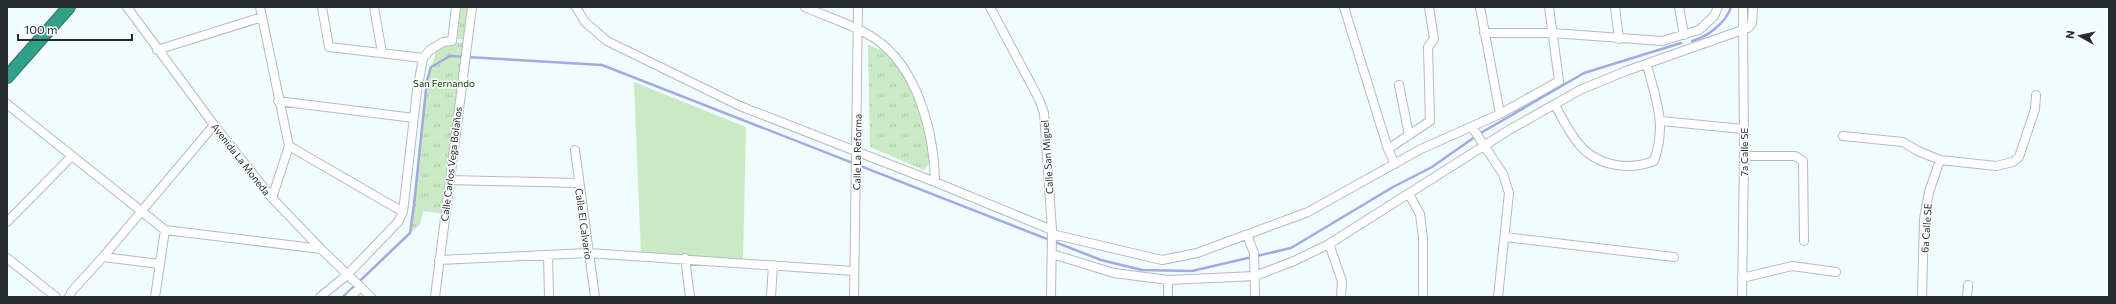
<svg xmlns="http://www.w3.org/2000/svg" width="2116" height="304" font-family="Commissioner,sans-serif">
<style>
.grass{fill:#caeac5}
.park{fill:url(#park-tufts)}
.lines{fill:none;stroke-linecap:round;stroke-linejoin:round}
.stream{stroke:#a3a9e5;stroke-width:2.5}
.minor-casing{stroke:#afbec0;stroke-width:10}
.highway-casing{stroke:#2f7768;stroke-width:14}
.minor{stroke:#fff;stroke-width:8}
.highway{stroke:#349f88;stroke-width:12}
.labels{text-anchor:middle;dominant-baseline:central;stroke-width:3;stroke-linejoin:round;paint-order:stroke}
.park-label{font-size:10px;fill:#053400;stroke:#fff}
.street-label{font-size:10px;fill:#262c2d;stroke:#fff}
</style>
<defs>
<pattern id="park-tufts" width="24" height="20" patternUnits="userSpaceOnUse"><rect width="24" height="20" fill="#caeac5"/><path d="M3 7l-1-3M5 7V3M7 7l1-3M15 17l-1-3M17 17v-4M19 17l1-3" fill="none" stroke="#adc9aa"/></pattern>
</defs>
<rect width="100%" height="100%" fill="#f0fcfe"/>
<!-- grass -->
<path class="grass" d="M634,82L746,127L743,262L641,256Z"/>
<!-- park -->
<path class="park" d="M461,7H470L466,40L457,39Z
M452,41L467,44L444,214L423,211L420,225L410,233L427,80L437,49Z
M868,45L891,54L906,78L922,114L930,162L924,170L870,147Z"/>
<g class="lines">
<!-- stream -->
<path class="stream" d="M1692,41C1707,37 1726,23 1731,7
M343,297L410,233L414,205L427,80L431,67L450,56L602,65L1101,260L1142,270L1192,271L1291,248L1393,187L1432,167L1479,134L1584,73L1681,43"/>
<!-- minor casing -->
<g class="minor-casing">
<path id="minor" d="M127,7L214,125L272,198L321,249L371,297
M260,7L289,146L272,198
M322,7L329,47L423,58
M374,7L382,53
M576,7L585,22L607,41L740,106L935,182L1052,230
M805,7C827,17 854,25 874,38C918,67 934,133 935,182
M990,7L1039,99L1044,113L1052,230L1051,297
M1344,7L1388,149
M1480,7L1500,114
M1615,7L1619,39
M1679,7L1684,35
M1484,33H1553L1662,41L1699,30L1714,16L1718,7
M157,50L262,17
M1399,85L1409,135
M278,101L414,118
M7,104L165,230L321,249
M1555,105C1562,118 1569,132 1578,143C1596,166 1628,171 1654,161C1667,125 1656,100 1647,65
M1661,121L1743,129
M1472,127L1503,174L1509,193L1498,297
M1843,136L1903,142L1918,151L1940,160L1996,166L2013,162L2019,157L2035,109L2036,95
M289,146L403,212
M575,150L595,297
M1744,156H1795L1803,161L1804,241
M1395,164L1388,149L1430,121L1428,47L1434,39L1429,7
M449,180L579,183
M1409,194L1420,214L1423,238V297
M7,222L71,157
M1052,234L1162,260L1197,253L1308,212L1421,149L1500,114L1559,81L1549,7
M1247,235L1254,253L1255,297
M1505,237L1674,257
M1329,244L1342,281L1341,297
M1052,254L1114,273L1168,280L1255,276L1294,261L1329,244L1509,130L1580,90L1626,71L1748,28L1752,23L1753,7
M548,255L549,297
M103,257L160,264
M7,258L56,297
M685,258L690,297
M439,260L588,253L854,271
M1742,278L1792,266L1836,272
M1168,280V297
M69,297L72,291L103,257L214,125
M155,297L165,230
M320,297L347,275L398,222L403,212L417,91L423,58L430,50L443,42L452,41L456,7
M350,297L361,287
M435,297L472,7
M771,297L773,265
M854,297L858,7
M1742,297L1744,156L1743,7
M1922,297L1924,219L1929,192L1940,160
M1967,297L1968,285"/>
</g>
<!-- highway casing -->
<g class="highway-casing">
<path id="highway" d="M7,77L69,7"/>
</g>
<!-- minor -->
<use href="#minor" class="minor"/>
<!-- highway -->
<use href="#highway" class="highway"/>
</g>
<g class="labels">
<!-- park labels -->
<g class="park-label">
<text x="444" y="83">San Fernando</text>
</g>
<!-- street labels -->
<g class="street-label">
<text transform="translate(857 152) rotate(-89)">Calle La Reforma</text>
<text transform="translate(1744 152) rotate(-90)">7a Calle SE</text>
<text transform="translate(1047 157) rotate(-94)">Calle San Miguel</text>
<text transform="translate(241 159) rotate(52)">Avenida La Moneda</text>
<text transform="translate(451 164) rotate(-83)">Calle Carlos Vega Bolaños</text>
<text transform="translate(584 224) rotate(82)">Calle El Calvario</text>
<text transform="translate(1926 228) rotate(-86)">6a Calle SE</text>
</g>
</g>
<!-- border -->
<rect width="2116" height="304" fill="none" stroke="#262c2d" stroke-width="16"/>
<!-- north arrow -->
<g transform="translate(2080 36) rotate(278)" stroke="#ffffff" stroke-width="3" paint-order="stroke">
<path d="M0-3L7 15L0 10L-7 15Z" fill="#262c2d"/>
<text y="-6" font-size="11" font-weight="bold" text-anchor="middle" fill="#262c2d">N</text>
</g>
<!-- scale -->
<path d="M18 34v6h114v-6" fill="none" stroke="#262c2d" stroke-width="2"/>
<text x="24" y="34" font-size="12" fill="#262c2d" stroke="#ffffff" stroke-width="3" paint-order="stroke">100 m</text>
</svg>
